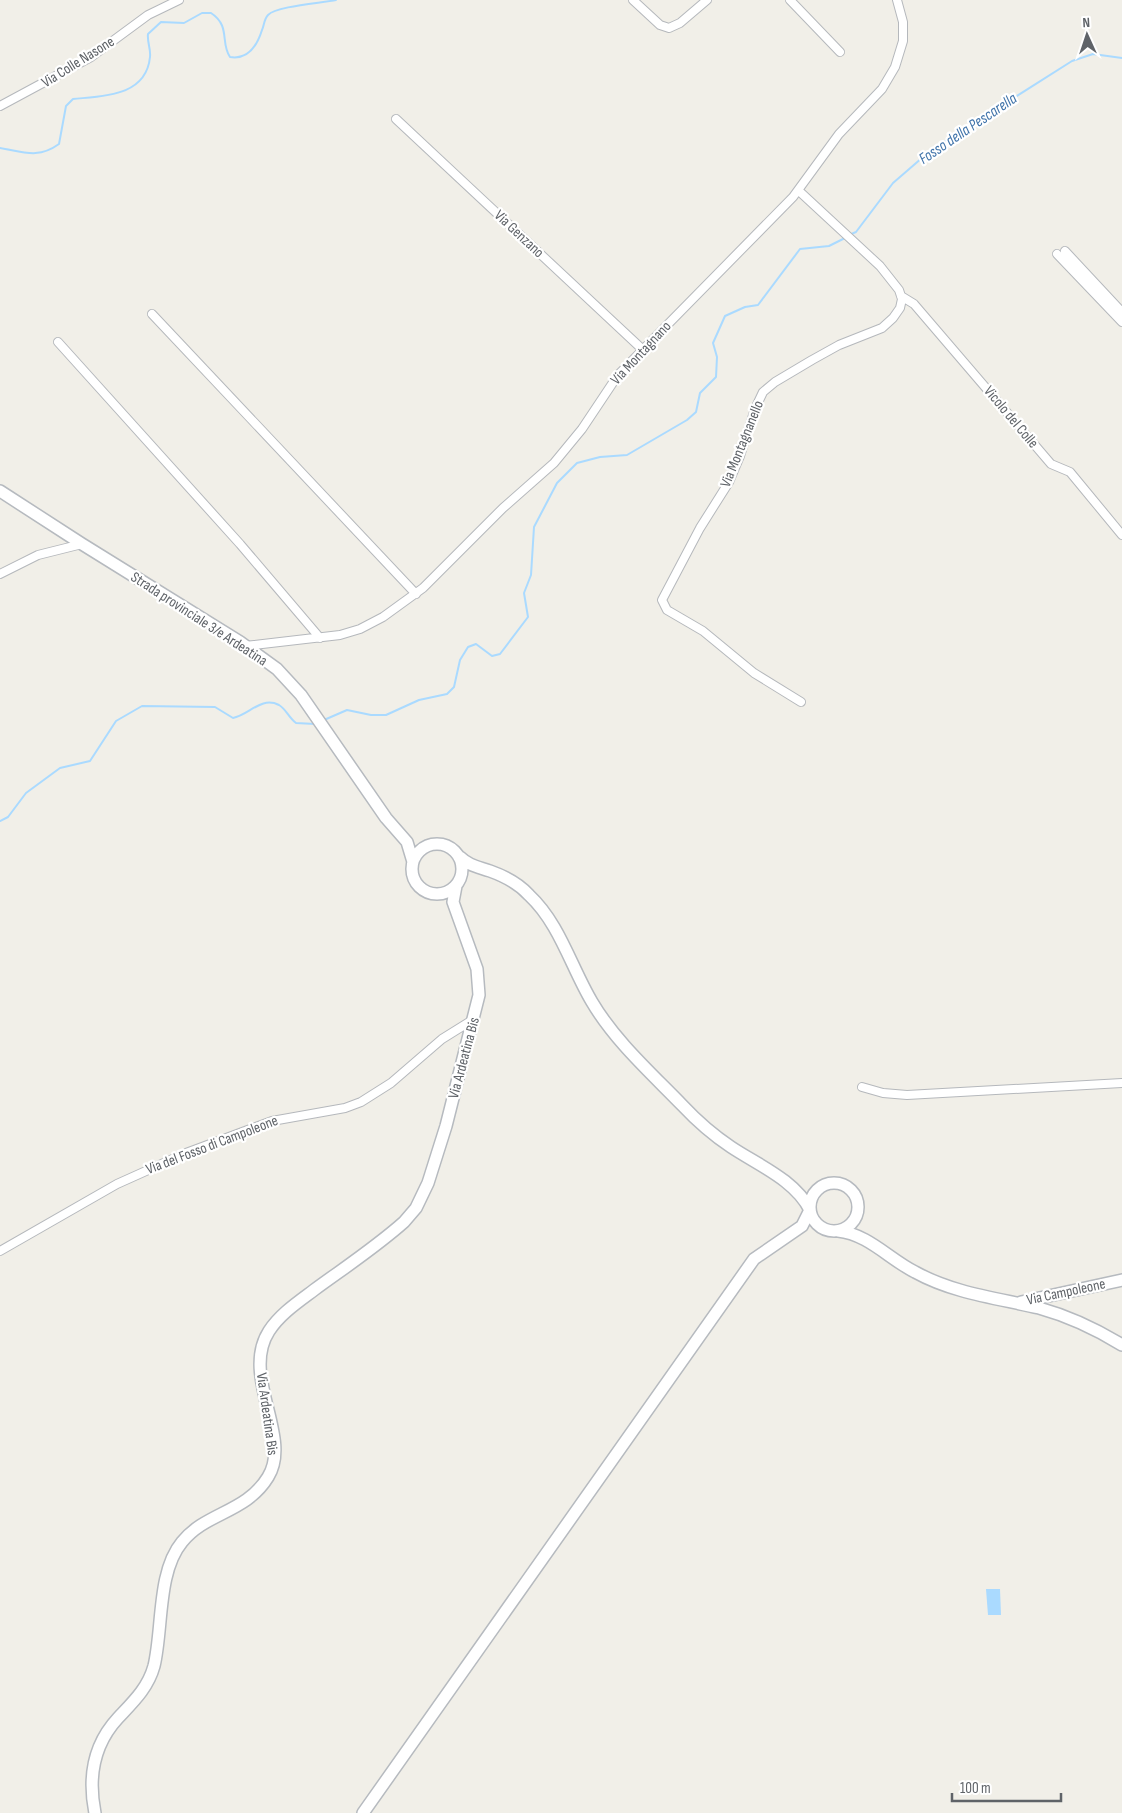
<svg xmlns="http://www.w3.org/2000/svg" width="1122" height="1813" font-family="'Sofia Sans Condensed',sans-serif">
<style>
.water{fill:#aadaff}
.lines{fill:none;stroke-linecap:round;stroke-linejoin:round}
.stream{stroke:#aadaff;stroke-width:2}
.street-casing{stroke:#b5b8bc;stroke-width:10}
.secondary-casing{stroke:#b6babf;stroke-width:14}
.street{stroke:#fff;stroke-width:8}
.secondary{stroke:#fff;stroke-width:11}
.labels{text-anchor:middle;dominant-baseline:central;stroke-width:4.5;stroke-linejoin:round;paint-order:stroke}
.street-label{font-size:15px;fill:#5f6368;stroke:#fff}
.water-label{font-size:16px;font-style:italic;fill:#4174aa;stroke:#fff}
</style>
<rect width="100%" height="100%" fill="#f1efe8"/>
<!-- water -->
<path class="water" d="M986,1589H1000L1001,1615H988Z"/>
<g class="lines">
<!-- stream -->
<path class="stream" d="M0,148C24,152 38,159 59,144L66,106L73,99C102,96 146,97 150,57C151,49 147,42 148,34L161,22L184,23L202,13H211C231,26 220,43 230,57C248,60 257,46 262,30C264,26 264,19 268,15C276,6 323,3 336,0
M849,235L856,232L893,183L930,151L1072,61L1093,54L1122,58
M324,720L347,710L371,715H386L419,700L447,694L454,687L460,660L468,647L476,644L492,656L500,654L528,617L524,593L531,575L534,527L557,483L577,463L600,457L627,455L687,420L696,412L700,393L716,377L717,357L713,343L725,316L745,307L758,305L800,249L829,246L845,238
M0,821L8,817L26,793L60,768L90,761L116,721L142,706L215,707L233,718C249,715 261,696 279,705C286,709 289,718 296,723L315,724"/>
<!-- street casing -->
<g class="street-casing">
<path id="street" d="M633,0L660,25L669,28L680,23L707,0
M790,0L840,52
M0,106L91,57L148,15L179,0
M396,119L642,349
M799,191L880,266L899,290L902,299L900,308L893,318L882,328L839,345L812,360L775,382L763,392L755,409L740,456L729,482L700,528L662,600L667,610L703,631L754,673L801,702
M1065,251L1122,312
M1057,254L1122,322
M901,296L914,304L1051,464L1070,472L1122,535
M152,314L416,594
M58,342L240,544L320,638
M0,574L38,555L82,544
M245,646L340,635L360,629L383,617L423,588L503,508L554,463L582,429L618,375L793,197L839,134L882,89L895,67L903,41V22L897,0
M862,1087L883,1093L907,1095L1122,1083
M0,1251L117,1184L186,1153L272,1121L345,1108L361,1102L391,1083L442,1039L474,1019"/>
</g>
<!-- secondary casing -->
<g class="secondary-casing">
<path id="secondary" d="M0,491L82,544L240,642L277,669L301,695L386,818L407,842L413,862
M412 869a25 25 0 1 1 50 0a25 25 0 1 1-50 0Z
M810 1207a24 24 0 1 1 48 0a24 24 0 1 1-48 0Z
M838,1231C868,1234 889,1259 915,1272C953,1293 996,1298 1039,1308C1068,1316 1096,1329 1122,1345
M1021,1302L1122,1280
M95,1813C88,1778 93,1745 118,1718C133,1702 148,1688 154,1666C163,1629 157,1572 182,1542C206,1512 246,1513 268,1477C293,1437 240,1376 269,1331C280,1314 298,1302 314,1290C344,1268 376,1247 404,1222L416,1208L428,1183L446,1126L479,995L477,969L453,902L456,886
M363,1813L754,1259L802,1226L810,1210C795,1180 758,1165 731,1147C713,1135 697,1121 682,1105C651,1073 615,1041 592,1002C571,967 560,924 529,895C519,884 504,876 490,871C479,867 469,866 460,857"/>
</g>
<!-- street -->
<use href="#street" class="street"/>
<!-- secondary -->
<use href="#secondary" class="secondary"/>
</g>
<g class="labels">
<!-- street labels -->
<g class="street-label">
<text transform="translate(78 62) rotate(-32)">Via Colle Nasone</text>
<text transform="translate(519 234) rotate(43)">Via Genzano</text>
<text transform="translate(641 353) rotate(-47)">Via Montagnano</text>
<text transform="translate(1011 417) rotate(50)">Vicolo del Colle</text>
<text transform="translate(742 444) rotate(-68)">Via Montagnanello</text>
<text transform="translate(199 619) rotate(33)">Strada provinciale 3/e Ardeatina</text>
<text transform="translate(464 1058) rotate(-75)">Via Ardeatina Bis</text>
<text transform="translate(212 1145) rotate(-21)">Via del Fosso di Campoleone</text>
<text transform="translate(1066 1292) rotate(-12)">Via Campoleone</text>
<text transform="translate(267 1414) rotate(82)">Via Ardeatina Bis</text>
</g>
<!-- water labels -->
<g class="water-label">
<text transform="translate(968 129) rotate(-34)">Fosso della Pescarella</text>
</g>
</g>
<!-- north arrow -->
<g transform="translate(1087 35) rotate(357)" stroke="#ffffff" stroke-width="4" paint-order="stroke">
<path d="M0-4L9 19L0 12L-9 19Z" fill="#5f6368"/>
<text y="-8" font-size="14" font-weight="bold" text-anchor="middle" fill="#5f6368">N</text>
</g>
<!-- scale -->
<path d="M952 1793v8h109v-8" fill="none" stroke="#5f6368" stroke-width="2.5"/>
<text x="960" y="1793" font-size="15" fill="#5f6368" stroke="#ffffff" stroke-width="4" paint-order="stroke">100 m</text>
</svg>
